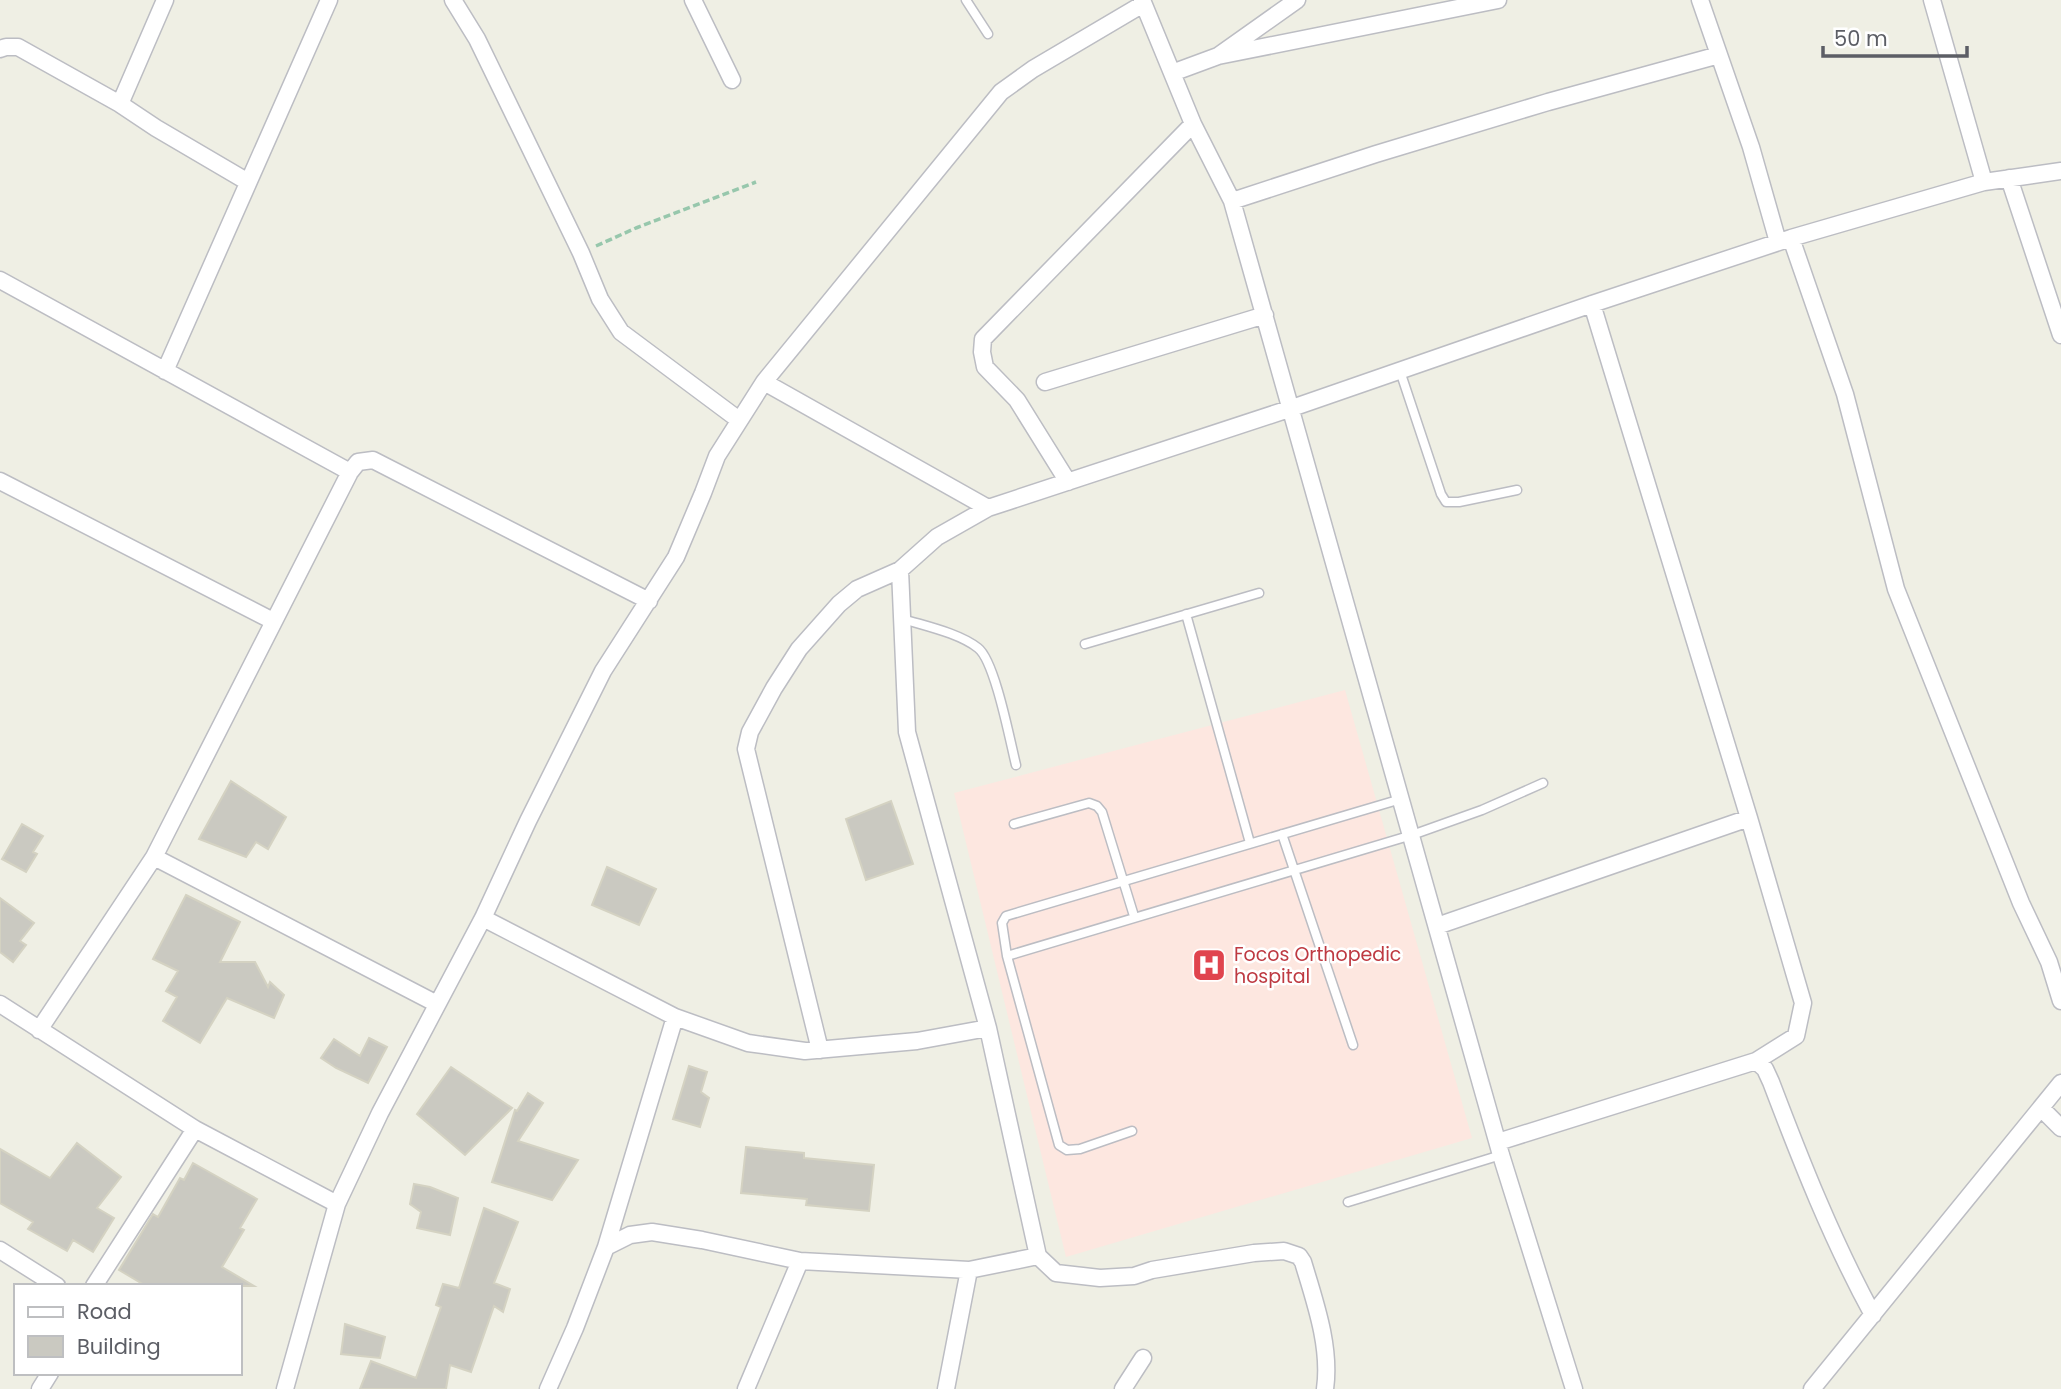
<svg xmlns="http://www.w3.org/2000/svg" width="2061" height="1389" font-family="Poppins,sans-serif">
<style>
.medical{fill:#fde7e0}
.building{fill:#cac9c1;stroke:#d4d2c2;stroke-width:2}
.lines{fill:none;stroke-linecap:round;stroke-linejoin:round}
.service-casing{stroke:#bcbdc3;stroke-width:11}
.minor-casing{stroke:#bcbdc3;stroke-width:19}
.path{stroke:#97c7ac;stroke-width:3.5;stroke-dasharray:7 3.5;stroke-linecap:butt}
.service{stroke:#fff;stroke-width:8}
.minor{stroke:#fff;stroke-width:16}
.labels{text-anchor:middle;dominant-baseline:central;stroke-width:5;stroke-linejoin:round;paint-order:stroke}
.health-label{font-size:19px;fill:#be3a42;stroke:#fff;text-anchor:start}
</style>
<rect width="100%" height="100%" fill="#efefe4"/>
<!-- medical -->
<path class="medical" d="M1345,690L1472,1138L1066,1257L954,793Z"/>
<!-- building -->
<path class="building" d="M231,781L286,817L268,849L256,842L246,857L199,839Z
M891,801L913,864L866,880L846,819Z
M22,824L43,836L33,852L37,854L26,872L2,859Z
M607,867L656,889L639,925L592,905Z
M186,895L240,922L220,962H255L268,987L270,982L284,995L274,1018L227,998L200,1043L163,1021L177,997L166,991L178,971L153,959Z
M0,898L34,923L20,941L26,945L13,962L0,952Z
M369,1038L387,1047L368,1083L336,1068L321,1058L334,1039L360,1056Z
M689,1066L707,1072L701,1092L709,1098L700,1127L673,1119Z
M451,1067L512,1108L465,1155L417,1114Z
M528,1093L543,1103L518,1141L578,1160L552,1200L492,1182L515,1110L517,1111Z
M77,1143L121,1177L97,1208L114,1218L93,1252L73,1240L67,1251L28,1229L33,1222L0,1203V1149L50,1178Z
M746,1147L804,1153V1158L874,1165L869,1211L806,1205L807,1199L741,1193Z
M193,1163L257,1199L240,1228L244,1230L222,1267L254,1286H146L119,1270L153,1214L158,1217L180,1178L184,1180Z
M414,1184L430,1187L458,1198L450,1235L417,1228L421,1212L410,1204Z
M484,1208L518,1222L494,1283L510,1289L503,1312L494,1306L471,1372L450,1365L446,1389H360L371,1361L416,1378L441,1307L436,1305L443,1284L459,1288Z
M345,1324L385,1337L380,1358L341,1354Z"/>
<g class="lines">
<!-- service casing -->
<g class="service-casing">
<path id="service" d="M966,0L988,34
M1400,371L1441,494L1446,502H1459L1517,490
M1186,614L1250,843
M903,619C925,626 959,633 978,648C995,661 1010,741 1016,765
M1085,644L1259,593
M1401,799L1006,916L1002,923L1007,956L1412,835L1482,810L1543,783
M1014,824L1089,803L1097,806L1102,812L1134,916
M1282,834L1353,1045
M1007,956L1059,1145L1067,1150L1080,1149L1132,1131
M1348,1202L1501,1155"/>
</g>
<!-- minor casing -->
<g class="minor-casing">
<path id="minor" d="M453,0L477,39L581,253L600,299L621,332L739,420
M693,0L732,80
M1142,0L1193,124L1232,201L1501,1155L1574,1389
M1700,0L1751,147L1778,242
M1932,0L1984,182
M0,49L6,47H18L120,104L156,128L248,182
M1218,56L1498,0
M1172,73L1218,56L1297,0
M120,104L165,0
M2009,178L2061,335
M1232,201L1376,154L1548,102L1719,55
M1791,238L1845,394L1896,589L2021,903L2049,962L2061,1001
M0,280L350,472
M165,371L329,0
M764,382L988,508
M1045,382L1265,315
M0,481L273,621
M1068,482L1017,400L985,367L982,352L983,339L1193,124
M154,857L437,1004
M483,918L675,1017L748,1043L805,1051L917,1041L988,1028
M1437,926L1749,818
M0,1004L195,1129L337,1204
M39,1030L154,857L350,472L358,462L373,460L649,601
M820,1050L746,749L750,732L774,688L799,649L839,604L857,589L900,570
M1756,1061L1765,1069L1771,1082C1801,1161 1832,1240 1873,1315
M2041,1108L2061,1128
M1498,1142L1756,1061L1796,1036L1803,1003L1749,818L1592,304
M606,1247L630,1235L652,1232L702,1240L800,1261L969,1270L1038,1256
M0,1250L57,1286
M94,1286L195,1129
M40,1389L50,1373
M285,1389L337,1204L380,1113L483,918L528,821L603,671L676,557L703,493L717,456L764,382L1001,92L1033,69L1143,4
M548,1389L575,1328L606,1247L675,1017
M746,1389L800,1261
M946,1389L969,1270
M1123,1389L1143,1358
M1325,1389C1331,1347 1315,1302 1303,1262L1299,1256L1284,1251L1254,1253L1152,1270L1134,1276L1100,1278L1056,1273L1038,1256L988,1028L907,732L900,570L937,537L988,508L1292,408L1592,304L1791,238L1984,182L2061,171
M1812,1389L2061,1083"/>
</g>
<!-- path -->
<path class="path" d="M596,246L636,228L756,182"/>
<!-- service -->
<use href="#service" class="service"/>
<!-- minor -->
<use href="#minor" class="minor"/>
</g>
<!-- icons -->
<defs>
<g id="hospital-square" transform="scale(1.75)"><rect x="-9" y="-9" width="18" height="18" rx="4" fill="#e0444e" stroke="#fff"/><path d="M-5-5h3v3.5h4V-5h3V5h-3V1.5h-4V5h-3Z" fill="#fff"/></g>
</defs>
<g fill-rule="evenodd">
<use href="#hospital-square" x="1209" y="965"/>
</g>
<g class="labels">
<!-- health labels -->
<g class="health-label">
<text x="1234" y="954">Focos Orthopedic<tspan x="1234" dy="22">hospital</tspan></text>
</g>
</g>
<!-- legend -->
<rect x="14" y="1284" width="228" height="91" fill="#ffffff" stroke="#bebfc1" stroke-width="2"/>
<rect x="28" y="1307" width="35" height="10" fill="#ffffff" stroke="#bebfc1" stroke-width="2"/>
<text x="77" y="1319" font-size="21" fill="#5c5e65">Road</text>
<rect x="28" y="1336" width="35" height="21" fill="#cac9c1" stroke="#bebfc1" stroke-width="2"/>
<text x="77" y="1354" font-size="21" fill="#5c5e65">Building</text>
<!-- scale -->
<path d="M1823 46v10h144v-10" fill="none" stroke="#5c5e65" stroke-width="3.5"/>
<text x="1834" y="46" font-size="21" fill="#5c5e65" stroke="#ffffff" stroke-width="5" paint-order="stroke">50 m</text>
</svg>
